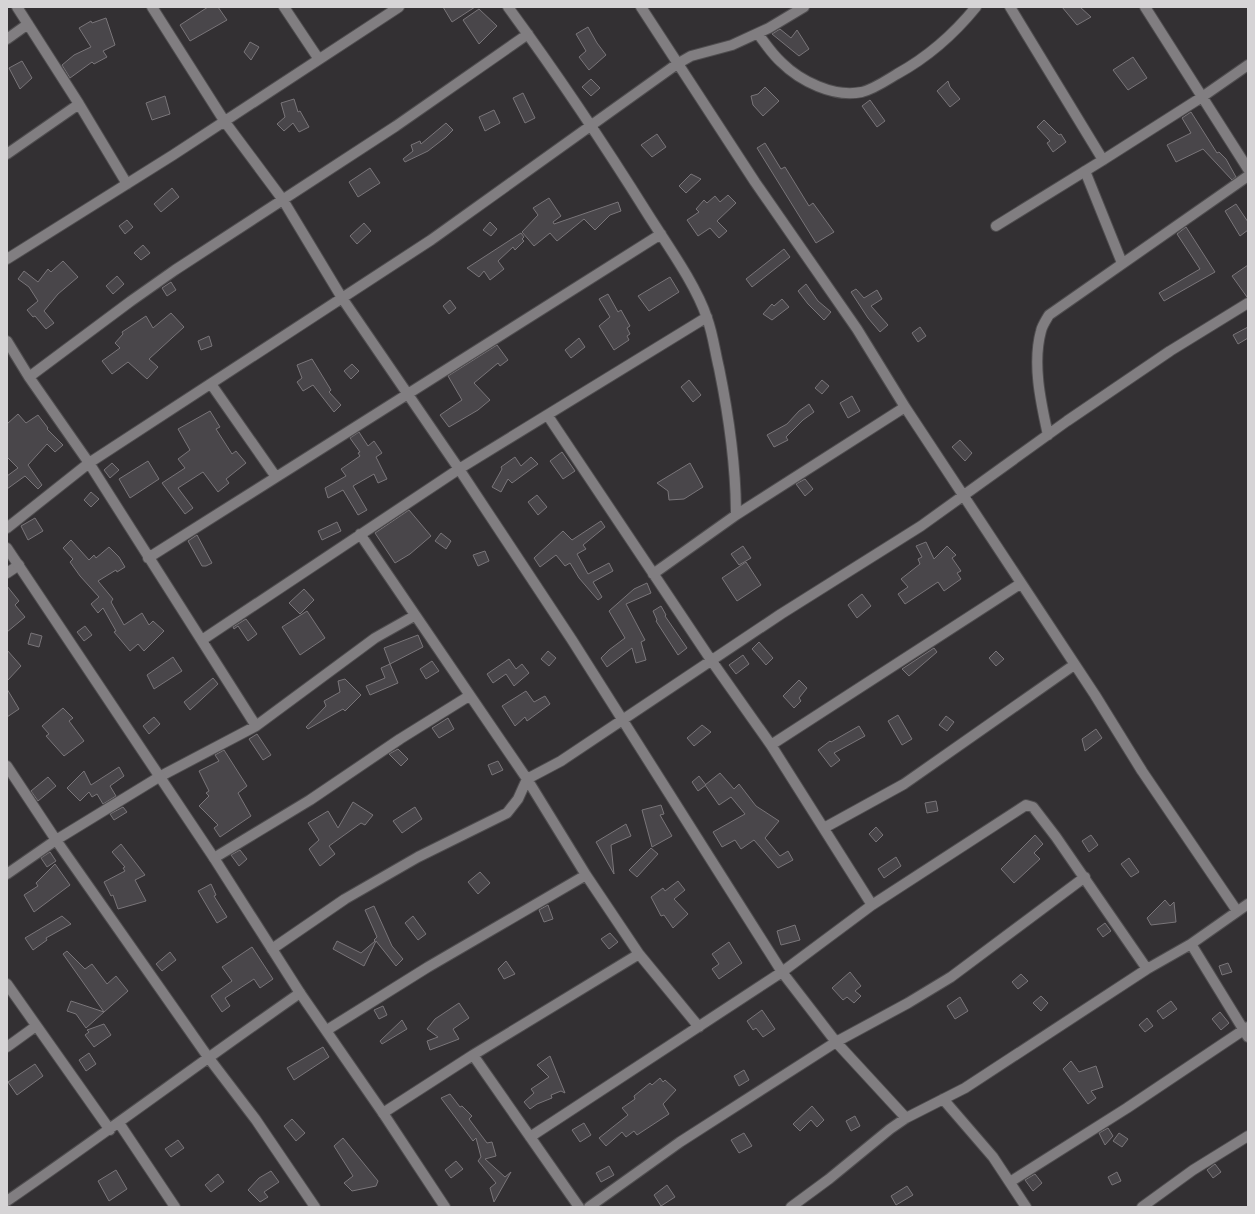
<svg xmlns="http://www.w3.org/2000/svg" width="1255" height="1214" font-family="Jost,sans-serif">
<style>
.building{fill:#49464a;stroke:#797579}
.lines{fill:none;stroke-linecap:round;stroke-linejoin:round}
.street-casing{stroke:#4f4d4f;stroke-width:12}
.secondary-casing{stroke:#4f4d4f;stroke-width:12}
.street{stroke:#817e81;stroke-width:10}
.secondary{stroke:#817e81;stroke-width:10}
</style>
<rect width="100%" height="100%" fill="#333033"/>
<!-- building -->
<path class="building" d="M208,7H218L227,20L190,41L180,25Z
M443,7H475L452,22Z
M1062,7H1080L1091,17L1077,25Z
M479,9L497,26L479,44L463,20Z
M106,18L115,45L103,51L107,57L94,64L92,62L70,78L62,65L74,55L91,47L79,28L91,21L92,23Z
M588,27L597,43L606,55L589,70L579,57L586,51L576,34Z
M780,29L791,38L797,30L809,49L799,56L772,34Z
M250,42L259,47L251,60L244,52Z
M1133,57L1147,78L1128,90L1113,70Z
M22,61L32,78L20,89L9,68Z
M591,79L600,88L591,96L582,87Z
M948,81L950,87L960,99L950,107L937,91Z
M765,87L779,101L763,116L753,105L751,96L758,94Z
M523,93L535,118L525,123L513,98Z
M165,96L170,114L152,120L146,103Z
M294,99L298,112L300,111L309,127L299,132L293,123L284,131L277,124L285,117L281,103Z
M870,100L885,121L877,127L862,106Z
M494,110L500,123L485,131L479,117Z
M1191,112L1217,153L1219,152L1226,159L1236,177L1232,180L1203,149L1176,162L1167,145L1191,133L1182,118Z
M1044,120L1059,135L1061,134L1066,142L1053,152L1047,143L1050,141L1037,127Z
M446,123L453,130L446,137L428,151L405,162L403,159L413,151L411,145L420,141L421,144Z
M657,134L666,147L652,157L641,145Z
M765,143L781,169L785,167L809,206L813,203L834,232L816,243L757,148Z
M370,168L380,183L358,197L349,182Z
M691,174L701,179L686,193L679,186Z
M172,188L179,197L161,212L154,204Z
M728,195L736,203L717,221L727,231L719,238L710,228L698,236L687,220L699,212L696,209L704,200L707,203L715,196L720,202Z
M549,198L561,216L553,222L554,224L618,202L621,211L610,215L595,230L584,219L557,241L550,233L534,246L522,232L538,215L533,208Z
M1236,204L1248,222V230L1240,236L1225,211Z
M127,220L133,227L125,234L119,226Z
M490,222L497,229L491,236L483,230Z
M364,223L371,231L357,244L350,236Z
M1186,227L1215,272L1164,301L1159,293L1200,269L1177,234Z
M521,233L524,237L522,239L524,241L515,250L513,247L498,261L504,269L490,280L484,271L479,277L467,268Z
M143,245L150,253L141,260L134,253Z
M784,249L790,257L752,287L746,279Z
M63,261L78,277L58,294L44,311L54,323L46,329L35,316L33,317L27,310L38,301L29,287L18,279L24,271L38,282L48,269L51,272Z
M1248,265V297H1247L1232,276Z
M117,276L124,284L113,294L106,286Z
M670,277L679,292L649,311L638,296Z
M171,282L176,290L167,296L162,288Z
M806,284L818,301L831,312L824,320L808,304L798,291Z
M856,289L864,298L877,290L882,299L871,306L888,325L880,332L868,318L851,292Z
M608,294L618,312L621,310L630,326L627,328L630,334L627,336L629,340L614,350L599,326L610,317L599,299Z
M782,299L789,307L772,320L763,314L772,304L774,306Z
M450,300L456,308L449,314L443,306Z
M171,313L184,327L149,359L158,367L147,379L128,362L112,374L102,361L120,348L115,343L123,334L122,332L146,316L153,328Z
M920,327L926,336L918,342L912,333Z
M1248,327V338L1238,344L1233,335Z
M209,336L212,346L201,350L198,341Z
M579,338L585,347L571,358L565,350Z
M497,345L508,360L500,366L498,363L474,383L490,400L478,410L449,427L440,415L462,400L448,376Z
M312,359L331,390L329,392L341,405L334,412L313,385L303,391L297,382L302,378L297,365Z
M352,364L359,371L351,379L344,371Z
M689,380L701,395L693,402L681,387Z
M822,380L829,386L822,394L815,388Z
M852,396L860,411L848,418L840,403Z
M809,404L814,412L803,420L786,437L788,440L774,447L767,435L787,424L799,411Z
M210,411L220,427L216,429L232,454L236,451L246,463L226,479L229,483L218,492L203,472L178,488L193,508L185,514L162,483L185,468L178,459L190,450L178,429Z
M18,414L26,423L38,415L48,428L47,429L63,445L55,452L47,444L28,465L42,485L38,489L25,476L7,489V476L18,468L7,457V424Z
M359,432L368,446L374,441L382,453L376,457L387,479L378,483L374,474L353,486L367,510L358,515L343,490L328,498L325,488L346,476L341,469L360,456L358,453L360,452L350,438Z
M960,440L972,453L965,461L952,447Z
M562,452L575,471L563,479L550,461Z
M515,457L521,466L531,457L538,464L512,483L508,479L501,492L492,487L502,469L501,467Z
M148,461L159,479L130,498L119,479Z
M112,463L119,470L110,478L104,470Z
M690,463L703,487L684,499L669,500L668,491L657,483Z
M805,479L813,489L805,496L796,484Z
M91,492L99,499L91,507L84,500Z
M537,495L547,507L538,515L528,502Z
M409,510L431,536L410,554L395,563L375,533Z
M35,518L43,531L28,540L21,526Z
M601,521L605,527L583,545L586,549L577,554L588,574L609,563L613,571L593,582L602,597L598,600L579,578L570,563L565,566L556,555L540,567L534,558L563,531L572,540Z
M337,522L341,531L322,540L318,531Z
M441,533L451,541L446,549L435,541Z
M197,535L212,563L206,566H202L188,541Z
M71,540L89,560L94,555L96,558L109,547L119,557L125,567L117,572L116,570L98,581L113,599L111,602L124,625L142,613L149,625L153,621L164,631L144,651L138,644L130,651L114,632L116,631L103,608L98,613L91,604L99,597L80,576L70,562L73,559L63,548Z
M926,542L934,559L947,546L956,555L952,558L961,571L957,573L961,579L944,591L938,582L905,604L898,594L908,587L901,579L920,564L918,559L922,557L916,546Z
M743,546L751,558L739,565L731,554Z
M485,551L489,561L478,566L473,555Z
M746,562L761,585L737,601L722,578Z
M647,583L651,593L626,604L645,640L641,642L646,660L636,663L632,648L607,667L601,658L609,650L625,638L609,611L634,589Z
M7,586L19,601L15,605L25,617L7,632Z
M304,589L314,600L300,614L289,603Z
M862,594L871,606L857,618L848,605Z
M661,606L666,615L665,616L687,648L678,655L656,621L657,620L653,611Z
M307,611L325,638L300,655L282,627Z
M246,619L257,634L248,641L238,626L234,629L233,627Z
M85,626L92,635L84,641L77,632Z
M31,633L42,636L39,647L28,644Z
M418,635L423,647L390,664L384,648Z
M759,642L773,658L766,665L752,649Z
M934,648L937,652L909,676L902,669Z
M7,650L21,666L7,681Z
M548,651L556,658L549,666L541,659Z
M996,651L1004,659L996,666L989,658Z
M743,655L749,664L736,674L729,665Z
M173,657L182,671L154,689L147,675Z
M509,659L516,669L522,664L529,673L514,686L506,674L493,683L487,674Z
M432,661L439,671L426,679L420,669Z
M390,664L398,683L370,695L366,686L385,678L381,668Z
M213,678L218,684L190,710L184,702Z
M345,679L361,695L345,711L343,709L308,729L306,727L326,706L324,701L340,692L338,681Z
M799,680L807,688L799,698L801,701L794,708L783,696Z
M7,689L19,709L7,717Z
M526,691L534,702L545,696L550,704L527,721L525,717L515,726L502,706Z
M63,708L73,718L69,721L84,741L64,756L46,736L49,734L42,726Z
M898,715L912,739L902,745L888,721Z
M946,716L954,722L947,731L939,725Z
M154,717L160,724L149,734L143,726Z
M448,718L454,729L439,738L432,728Z
M702,725L711,732L694,746L687,738Z
M859,726L865,736L834,753L840,760L831,767L818,750L830,741L831,742Z
M1096,729L1102,738L1085,751L1082,739Z
M257,734L271,755L263,760L249,739Z
M398,749L408,759L401,766L389,754Z
M224,750L247,786L238,793L251,816L220,837L214,828L218,825L199,806L209,796L206,793L209,791L199,771L219,761L215,755Z
M498,761L503,770L492,775L488,765Z
M119,767L124,776L110,786L116,796L103,804L97,794L92,797L89,792L80,801L67,788L84,771L91,785Z
M720,773L734,789L739,784L756,806L779,821L765,838L780,856L788,851L793,860L778,868L754,840L741,849L735,840L722,847L713,832L745,814L731,797L719,805L705,785Z
M699,776L706,785L698,791L692,782Z
M48,777L56,786L38,801L31,791Z
M936,801L938,811L927,813L925,803Z
M353,802L373,815L365,825L361,823L329,846L335,854L320,866L309,849L319,840L308,823L328,811L338,828Z
M661,805L664,814L660,815L672,836L652,847L642,810Z
M123,807L127,812L114,820L110,814Z
M415,807L422,819L402,833L393,821Z
M626,824L631,836L611,845L614,874L596,842Z
M876,827L883,835L876,842L869,834Z
M1035,835L1043,844L1034,853L1040,859L1014,883L1001,869Z
M1091,835L1098,845L1089,852L1082,841Z
M121,844L145,875L135,880L146,901L118,909L113,895L111,896L104,882L125,871L123,868L125,867L112,852Z
M651,848L658,854L637,877L629,870Z
M240,850L247,859L239,866L231,855Z
M50,852L56,861L47,867L41,858Z
M896,857L901,866L884,878L878,869Z
M1129,858L1139,872L1131,877L1121,864Z
M55,864L70,885L34,912L24,895L38,886L36,883Z
M480,872L490,883L478,894L468,882Z
M678,881L685,890L674,899L688,914L673,928L664,915L661,916L651,897L663,888L665,891Z
M211,884L216,895L214,896L227,917L217,923L198,891Z
M1165,900L1170,906L1174,902L1176,922L1151,925L1147,918Z
M548,905L553,919L544,922L539,910Z
M374,906L392,946L403,959L396,966L376,941L364,966L333,949L337,941L361,953L375,941L374,940L377,937L365,910Z
M62,916L71,924L46,938L47,940L33,950L25,938Z
M413,916L426,934L418,940L405,923Z
M1105,923L1111,931L1103,937L1097,929Z
M795,925L800,940L781,945L777,931Z
M610,933L618,942L609,949L601,939Z
M729,942L742,963L719,979L712,969L719,964L712,954Z
M252,947L273,979L260,988L254,979L225,998L230,1006L222,1012L211,996L232,981L222,967Z
M67,951L85,969L92,964L107,984L116,976L128,991L104,1012L63,954Z
M170,952L176,960L162,971L156,964Z
M506,961L515,974L504,979L498,969Z
M1228,963L1232,972L1222,975L1219,966Z
M850,972L861,986L855,991L861,996L854,1003L847,997L843,1000L832,988Z
M1021,974L1028,981L1018,989L1012,982Z
M1041,996L1048,1003L1041,1011L1033,1003Z
M960,997L968,1011L955,1019L947,1006Z
M71,1001L104,1012L86,1028L76,1014L67,1011Z
M1171,1001L1177,1009L1163,1019L1157,1011Z
M459,1003L469,1018L453,1029L459,1039L430,1050L427,1041L438,1037L427,1029L435,1019Z
M383,1006L387,1015L379,1019L374,1010Z
M762,1010L775,1029L763,1037L756,1028L753,1030L747,1021Z
M1220,1012L1229,1023L1221,1030L1212,1019Z
M1147,1018L1153,1026L1145,1032L1139,1025Z
M402,1020L407,1029L382,1044L380,1041Z
M104,1024L111,1035L94,1047L85,1035L89,1032L87,1030Z
M323,1047L329,1057L294,1080L287,1068Z
M89,1053L96,1064L86,1071L79,1060Z
M550,1056L565,1093L561,1091L551,1095L552,1098L537,1104L530,1109L524,1102L534,1093L531,1089L549,1077L537,1065Z
M1071,1061L1079,1072L1096,1066L1103,1087L1091,1091L1096,1098L1088,1104L1063,1069Z
M35,1064L43,1076L17,1095L8,1082Z
M744,1070L749,1080L739,1086L734,1076Z
M660,1078L663,1082L665,1080L676,1090L663,1104L669,1114L637,1135L634,1131L626,1137L622,1132L606,1146L599,1138L628,1115L622,1108L635,1099L634,1096L650,1083L652,1085Z
M450,1094L460,1107L462,1106L472,1116L469,1119L487,1143L492,1142L496,1156L485,1159L505,1177L511,1172L494,1202L490,1188L496,1183L478,1161L481,1157L476,1138L473,1141L441,1098Z
M812,1106L824,1120L817,1127L811,1120L800,1131L793,1124Z
M855,1116L860,1126L851,1131L846,1121Z
M292,1119L305,1133L296,1141L284,1126Z
M584,1123L591,1135L580,1142L572,1130Z
M1108,1128L1113,1136L1105,1145L1099,1133Z
M744,1133L752,1146L739,1153L731,1140Z
M1119,1133L1128,1139L1122,1147L1113,1141Z
M343,1138L378,1181L376,1186L352,1191L344,1183L353,1176L334,1146Z
M178,1140L184,1148L171,1157L165,1149Z
M456,1161L463,1169L451,1178L445,1170Z
M1215,1164L1221,1172L1213,1178L1207,1170Z
M609,1166L614,1175L601,1182L596,1173Z
M116,1170L127,1189L109,1201L98,1181Z
M271,1171L279,1182L264,1192L268,1197L260,1202L248,1190L259,1178Z
M1117,1172L1121,1181L1112,1185L1108,1177Z
M218,1174L224,1182L211,1192L205,1185Z
M1035,1174L1042,1183L1033,1191L1025,1180Z
M667,1185L675,1197L661,1206L654,1195Z
M907,1186L913,1195L896,1205L891,1196Z"/>
<g class="lines">
<!-- street casing -->
<g class="street-casing">
<path id="street" d="M17,7L79,104L127,184
M152,7L225,122L283,200L342,298L459,469L572,640L782,972L836,1042L906,1118
M284,7L318,58
M508,7C558,75 604,144 649,216C668,246 696,285 707,318C713,334 715,352 719,368C729,417 736,465 736,515
M641,7L755,182L857,329L905,407L1095,695L1142,771L1237,911
M1010,7L1103,160
M1145,7L1248,169
M758,34C765,43 772,54 781,62C800,81 834,98 862,92C874,89 887,80 897,74C928,57 954,34 976,7
M7,39L28,24
M7,154L79,104
M1085,171L1122,263
M996,226L1103,160L1202,97L1248,65
M7,259L173,155L399,7
M7,341L29,377L89,463L256,726
M29,377L131,301L175,270L396,126L528,34
M211,384L276,477
M548,416L711,660L771,745L872,905
M1048,435C1041,403 1032,364 1041,331C1042,326 1046,320 1049,315L1248,176
M7,528L89,463L431,240L677,64L691,56L732,45L769,28L804,7
M360,534L527,779L586,875L639,954
M148,558L661,234
M7,573L19,565
M653,574L736,515L905,407
M202,640L459,469L707,317
M771,745L1020,584
M7,766L56,840L208,1057L256,1120L315,1207
M824,828L904,784L1074,665
M214,858L310,800L400,739L469,696
M7,874L56,840L159,777L256,726L375,638L414,616
M1191,944L1248,1037
M272,949L345,899L418,857L507,813L518,799L527,779L561,761L781,614L921,526L1067,421L1170,351L1248,303
M7,984L110,1130
M327,1030L428,967L586,875
M7,1047L36,1026
M473,1055L579,1207
M943,1099L993,1157L1026,1207
M383,1113L473,1055L639,954L699,1027
M119,1123L175,1207
M530,1137L782,972L872,905L1026,805L1033,807L1056,837L1147,969
M1010,1182L1127,1108L1248,1027
M7,1201C106,1133 202,1061 300,993
M589,1207L680,1142L836,1042L908,1003L951,977L1085,877
M791,1207L829,1179L890,1129L906,1118L965,1088L1147,969L1191,944L1248,904
M1142,1207L1193,1170L1248,1136"/>
</g>
<!-- secondary casing -->
<g class="secondary-casing">
<path id="secondary" d="M7,548L214,858L300,993L383,1113L445,1207"/>
</g>
<!-- street -->
<use href="#street" class="street"/>
<!-- secondary -->
<use href="#secondary" class="secondary"/>
</g>
<!-- border -->
<rect width="1255" height="1214" fill="none" stroke="#d6d4d6" stroke-width="16"/>
</svg>
